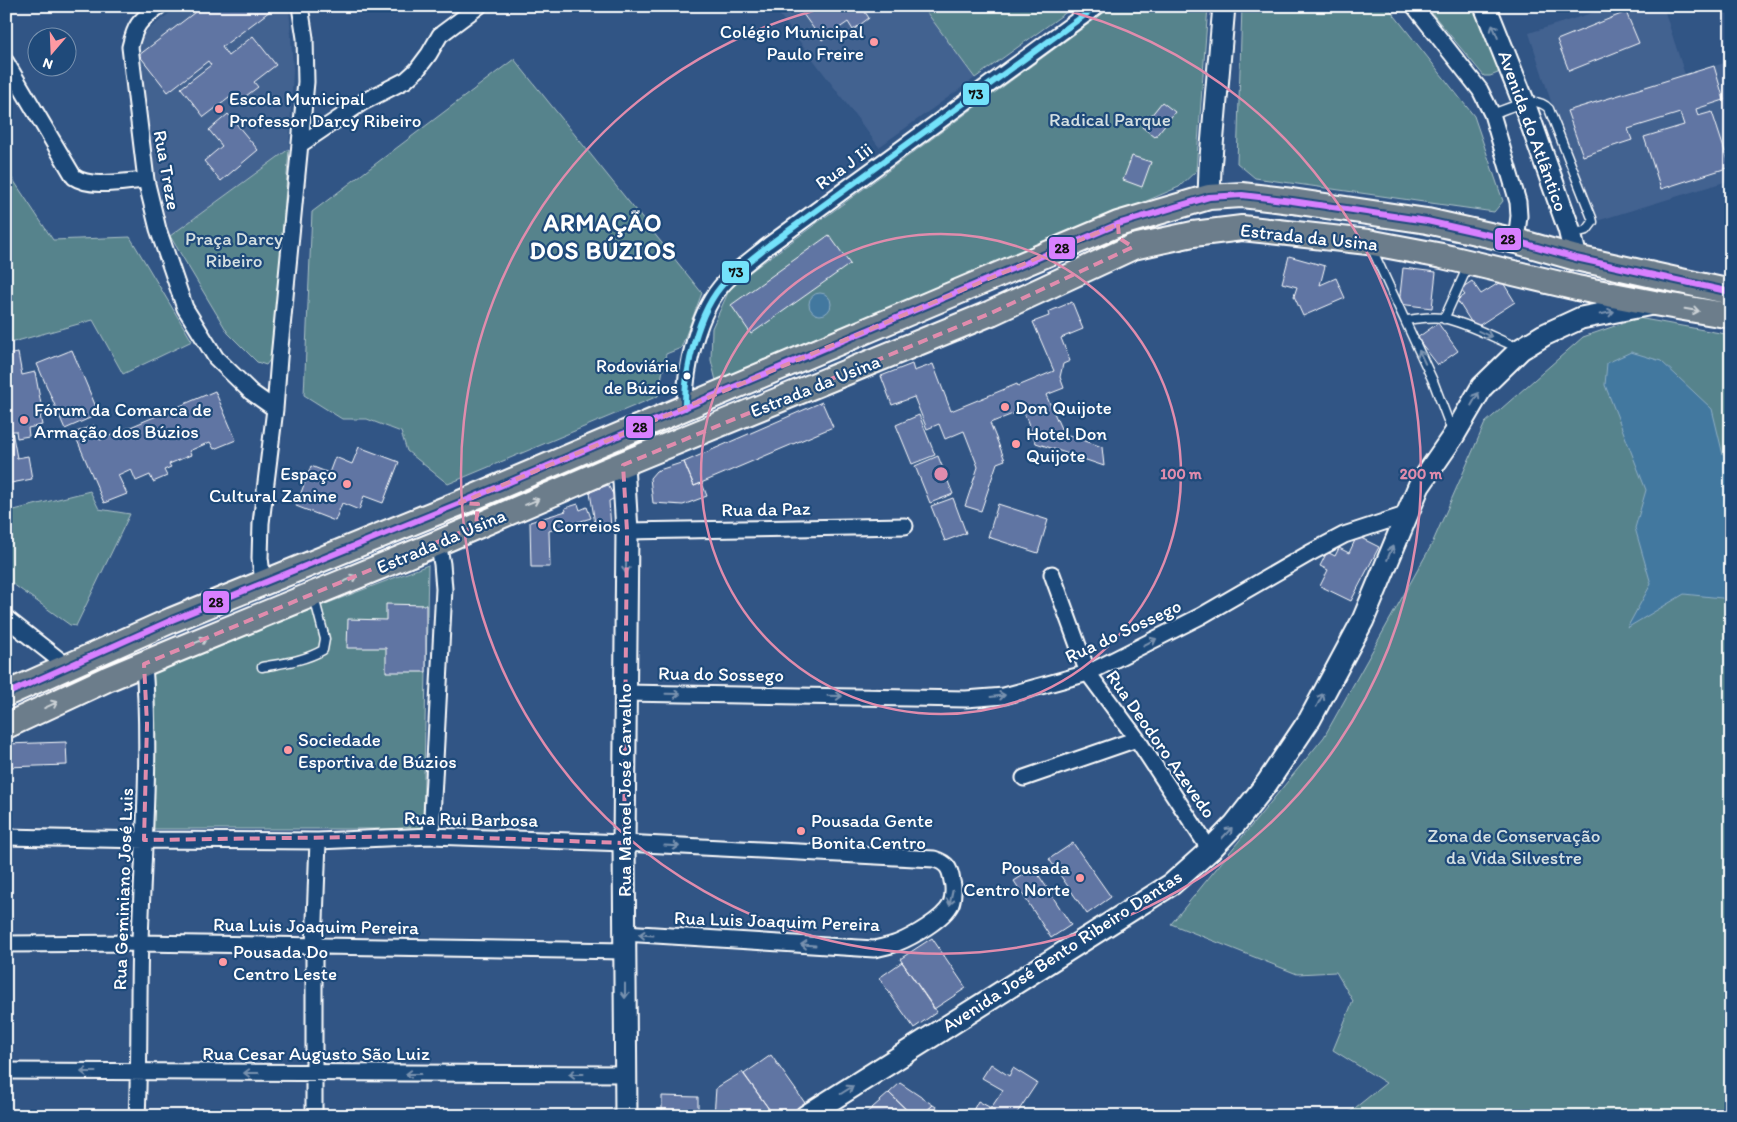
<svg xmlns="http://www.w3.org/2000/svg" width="1737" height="1122" font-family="Itim,sans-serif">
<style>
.built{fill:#436290}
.green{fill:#57838c;stroke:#abc1c6}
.water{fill:#42789f;stroke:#8eaec5}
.building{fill:#6175a3;stroke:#fff}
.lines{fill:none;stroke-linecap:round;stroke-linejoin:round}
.lane-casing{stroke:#fff;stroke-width:11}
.street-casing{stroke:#fff;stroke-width:19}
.secondary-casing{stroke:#fff;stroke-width:25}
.primary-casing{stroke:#fff;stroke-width:28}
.lane{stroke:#1f4a7a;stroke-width:8}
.street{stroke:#1f4a7a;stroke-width:15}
.secondary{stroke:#1f4a7a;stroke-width:21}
.primary{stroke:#6c7d8b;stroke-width:24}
.bus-1-casing{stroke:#1f4a7a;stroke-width:10}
.bus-2-casing{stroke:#1f4a7a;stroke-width:10}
.bus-1{stroke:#73e2fa;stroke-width:6}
.bus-2{stroke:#d880ff;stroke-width:6}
.oneway{stroke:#7992af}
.oneway2{stroke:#ccd2d6}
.marked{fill:none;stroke:#e08cad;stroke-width:4;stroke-dasharray:10 6;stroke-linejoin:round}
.ring{fill:none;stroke:#e08cad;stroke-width:2.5}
.poi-dot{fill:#ff9aa2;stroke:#1f4a7a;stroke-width:2}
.bus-dot{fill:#fff;stroke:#1f4a7a;stroke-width:2}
.labels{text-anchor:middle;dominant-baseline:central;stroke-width:4.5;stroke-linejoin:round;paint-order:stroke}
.bus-label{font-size:18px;fill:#fff;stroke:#1f4a7a;text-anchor:end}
.poi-label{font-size:19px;fill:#fff;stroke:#1f4a7a;text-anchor:start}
.park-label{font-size:19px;fill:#d5e0e2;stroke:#1f4a7a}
.street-label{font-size:19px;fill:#fff;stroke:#1f4a7a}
.district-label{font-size:24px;font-weight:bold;letter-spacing:1px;fill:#fff;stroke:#1f4a7a}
.centre{fill:#e08cad;stroke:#1f4a7a;stroke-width:2.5}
.ring-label{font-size:15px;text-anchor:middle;font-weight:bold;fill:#e08cad;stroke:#1f4a7a;stroke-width:4.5;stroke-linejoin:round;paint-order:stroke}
.line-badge{stroke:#1f4a7a;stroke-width:2}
.pale-badge-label{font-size:14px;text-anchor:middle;font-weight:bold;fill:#111}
</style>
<rect width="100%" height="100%" fill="#315585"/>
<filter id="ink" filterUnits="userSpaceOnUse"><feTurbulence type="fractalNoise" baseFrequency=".02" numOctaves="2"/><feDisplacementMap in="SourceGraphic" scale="10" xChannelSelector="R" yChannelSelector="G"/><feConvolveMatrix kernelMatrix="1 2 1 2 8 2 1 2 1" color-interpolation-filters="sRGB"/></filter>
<g filter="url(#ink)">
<!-- built -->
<path class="built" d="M179,6H289L293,69L289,149L170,236L152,161L139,37Z
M773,6H922L975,78L879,147Z
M1614,6H1663L1685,75L1731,61V180L1590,223L1529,33Z"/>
<!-- green -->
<path class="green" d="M922,6H1075L975,78Z
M1113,6H1208L1196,171L1179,187L717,385L711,360L712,328L731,286Z
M1242,6H1387L1474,116L1503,201L1494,212L1255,178L1237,163Z
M1426,6H1475L1499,65L1498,73L1490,76H1484Z
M514,59L702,293L681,348L666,354L658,396L448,484L407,451L401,432L367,419H342L304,395L312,212Z
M289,149L273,356L266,365L257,362L228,333L170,236Z
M6,169L53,240L130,237L192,341L123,374L93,320L6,344Z
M1638,318L1731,335V1116H1345L1386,1083L1333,1050L1353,1001L1336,972L1297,974L1171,924L1324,737L1431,546L1485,423L1583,337Z
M90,491L99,509L130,514L76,626L70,625L6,579V512Z
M428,565L423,829H152L150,671Z"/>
<!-- water -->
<path class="water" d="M809 304a11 11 0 1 1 22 0a11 11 0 1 1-22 0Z
M1631,352L1661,361L1712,409L1723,455L1731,444V599L1684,594L1627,628L1651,584L1635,528L1646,490L1605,385L1607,363Z"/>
<!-- building -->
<path class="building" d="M203,6H266L270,11L222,47L228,56L253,36L276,65L254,82L258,87L238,102L233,95L204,117L181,88L211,65L208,61L168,92L139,55Z
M783,6H800L788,14Z
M805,6H868L863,9L869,18L853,30L848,22L822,40L800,10Z
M1626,12L1639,43L1569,71L1557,40Z
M1714,66L1724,100L1696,109L1698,116L1712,112L1730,167L1661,189L1644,137L1684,125L1680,113L1628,129L1632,140L1583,156L1567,111Z
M1162,102L1175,112L1155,137L1142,127Z
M228,114L258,150L221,181L204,161L222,146L209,130Z
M1132,156L1151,162L1142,187L1123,180Z
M829,235L850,264L751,334L731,305Z
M1289,256L1325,266L1320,285L1336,278L1345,298L1303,316L1294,296L1297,287L1282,283Z
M1403,268L1436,272L1432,308L1399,304Z
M1472,281L1481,294L1502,281L1515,302L1475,328L1457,300L1465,295L1460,289Z
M1072,302L1083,329L1061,338L1070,361L1063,364L1060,377L1064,388L1046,395L1063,433L1102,447L1104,466L1036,443L1023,410L990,423L1005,460L997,463L981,511L965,506L978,467L964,431L945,439L939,424L927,429L914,397L892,405L881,376L912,364L914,371L933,364L951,411L1017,384L1018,386L1054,371L1033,322L1049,316L1048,312Z
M1438,323L1458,351L1438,365L1417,338Z
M72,350L99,414L65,429L37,364Z
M18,353L22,375L35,372L43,415H40L42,425L28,428L29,436L17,438L16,431H12L17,458L28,456L32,479L6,484V406L10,405L6,385V355Z
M215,391L236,440L214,449L210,442L189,451L191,455L169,464L171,467L164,470L167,476L153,482L150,475L136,481L131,469L118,475L127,494L104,503L74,433L94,425L100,440Z
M822,402L833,427L694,486L684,462Z
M919,415L935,455L912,464L896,425Z
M359,447L399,462L383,503L364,496L359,510L342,503L335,521L296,506L311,466L329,473L335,457L352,464Z
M938,456L953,494L930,503L915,466Z
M684,462L694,486L702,483L707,496L683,505L653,503L650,478L656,471Z
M608,485L615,498L609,501L611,528L596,530L590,492Z
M953,498L966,533L945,541L931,506Z
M578,504L580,510L587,507L591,518L549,531L550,567H531L530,522L566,511L565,508Z
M998,504L1048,520L1038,553L988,537Z
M1357,536L1379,547L1351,601L1320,586L1328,570L1320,566L1327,552L1335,556L1339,548L1349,553Z
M386,604L426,605V672H386V648H347L348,619L386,620Z
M66,742L67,765L6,767V744Z
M1073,843L1111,897L1087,914L1049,859Z
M1034,868L1071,925L1051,938L1014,881Z
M932,938L966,988L934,1009L900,959Z
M902,962L937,1012L914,1028L879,978Z
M771,1055L805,1103L788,1116H774L744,1074Z
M991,1064L1009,1076L1013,1068L1037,1083L1015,1116H970L978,1101L991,1108L1003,1090L982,1078Z
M742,1072L774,1116H714L716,1088Z
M900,1083L933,1105L921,1116H913L889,1093Z
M889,1093L913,1116L864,1115Z
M662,1096L698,1097V1116H662Z
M933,1105L950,1116H921Z"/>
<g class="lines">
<!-- lane casing -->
<g class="lane-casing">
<path id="lane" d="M1492,114C1508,109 1535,93 1549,109L1592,218L1593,222L1587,230L1572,234
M1371,247L1433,381L1452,431
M1444,319L1468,266
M1405,320C1417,319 1431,316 1443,318C1468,323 1496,339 1519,348
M262,667C283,663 304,661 323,650L325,639L314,597"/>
</g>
<!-- street casing -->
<g class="street-casing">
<path id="street" d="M159,6C140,21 136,22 130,47L146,180L158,229L185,308L216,358L251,392L275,409
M1414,6L1480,90L1492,114L1518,202L1519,216L1516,241
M6,62L74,177C92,189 125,181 146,180
M301,144L363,102L406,80L417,70L429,54L440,35L479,6
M685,408C684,370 698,310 725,282C738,269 754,257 769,245L1097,6
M627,531L905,526
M1052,574L1088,673L1137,739L1210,850
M263,582L260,558L261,523L275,409L279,358L306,82L305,38L300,6
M6,618L67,666
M624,693L966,699L1004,696L1088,673L1201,616L1310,553L1344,535L1405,515
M1024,778L1137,739
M431,836L444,589L442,564L438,543
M6,837L144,840L318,841L431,836L624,843L934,859C947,863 950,868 952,881C954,887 953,899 951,904C944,919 912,937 897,943C890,946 882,947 874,949L624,933
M6,944L140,943L625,951
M6,1071L625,1074
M137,1116C140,1057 138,999 140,941C143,849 151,756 144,664
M314,1116V946L318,841"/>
</g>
<!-- secondary casing -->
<g class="secondary-casing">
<path id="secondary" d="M1485,6L1524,103L1569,229L1576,258
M1209,197L1210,169L1224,6
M623,465L627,531L624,843L626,1116
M806,1116L1172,884L1210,850L1235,824L1267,783L1310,719L1363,620L1419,486L1454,435L1482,387L1521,349L1544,335L1581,318L1652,304"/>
</g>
<!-- primary casing -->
<g class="primary-casing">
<path id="primary" d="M6,694L172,620L460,503L1118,224L1209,197L1242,195L1292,201L1427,221L1516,241L1576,258L1731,292
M6,726L107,679L179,649L438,543L603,472L991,313L1133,247L1193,234L1242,228L1368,242L1442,256L1577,288L1654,303L1731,316"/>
</g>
<!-- lane -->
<use href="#lane" class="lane"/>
<!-- street -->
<use href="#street" class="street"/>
<!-- secondary -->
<use href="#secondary" class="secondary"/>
<!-- primary -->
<use href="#primary" class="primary"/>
<!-- bus-1 casing -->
<g class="bus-1-casing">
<path id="bus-1" d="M685,408C684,370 698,310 725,282C738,269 754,257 769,245L1097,6"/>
</g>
<!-- bus-2 casing -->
<g class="bus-2-casing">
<path id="bus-2" d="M6,694L172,620L460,503L1118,224L1209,197L1242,195L1292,201L1427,221L1516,241L1576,258L1731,292"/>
</g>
<!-- bus-1 -->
<use href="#bus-1" class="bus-1"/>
<!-- bus-2 -->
<use href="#bus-2" class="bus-2"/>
</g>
<!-- one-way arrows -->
<defs><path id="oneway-shaft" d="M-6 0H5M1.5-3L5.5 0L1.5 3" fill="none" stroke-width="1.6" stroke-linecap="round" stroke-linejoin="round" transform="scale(1.25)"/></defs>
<g class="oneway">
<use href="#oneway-shaft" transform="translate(1495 31) rotate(-112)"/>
<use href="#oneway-shaft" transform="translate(1607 313) rotate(-11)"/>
<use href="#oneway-shaft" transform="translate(1485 334) rotate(24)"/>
<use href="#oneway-shaft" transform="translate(1422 357) rotate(-115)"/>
<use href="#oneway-shaft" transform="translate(1475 399) rotate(-60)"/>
<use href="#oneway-shaft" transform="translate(1390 553) rotate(-68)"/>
<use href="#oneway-shaft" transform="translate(626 566) rotate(91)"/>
<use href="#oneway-shaft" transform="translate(1150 642) rotate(-27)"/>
<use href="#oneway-shaft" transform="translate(673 694) rotate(1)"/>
<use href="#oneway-shaft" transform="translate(835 696) rotate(1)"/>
<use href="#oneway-shaft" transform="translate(998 696) rotate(-7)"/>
<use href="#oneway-shaft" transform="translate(1320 700) rotate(-62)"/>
<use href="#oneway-shaft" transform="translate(1227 833) rotate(-47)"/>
<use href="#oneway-shaft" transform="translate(672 846) rotate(3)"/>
<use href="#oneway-shaft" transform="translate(951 898) rotate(102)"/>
<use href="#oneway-shaft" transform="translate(646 935) rotate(-176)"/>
<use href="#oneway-shaft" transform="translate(808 945) rotate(-176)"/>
<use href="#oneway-shaft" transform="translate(625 991) rotate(90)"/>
<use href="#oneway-shaft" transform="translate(88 1072) rotate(-180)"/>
<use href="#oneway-shaft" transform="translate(251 1073) rotate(-180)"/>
<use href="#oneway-shaft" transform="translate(413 1074) rotate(-180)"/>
<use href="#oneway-shaft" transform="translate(576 1074) rotate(-180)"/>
<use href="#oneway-shaft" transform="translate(847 1090) rotate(-32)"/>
</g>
<g class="oneway2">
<use href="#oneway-shaft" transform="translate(1692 310) rotate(9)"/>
<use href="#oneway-shaft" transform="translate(532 502) rotate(-23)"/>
<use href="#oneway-shaft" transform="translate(350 579) rotate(-23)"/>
<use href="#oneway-shaft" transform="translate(200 641) rotate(-22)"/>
<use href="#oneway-shaft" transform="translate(51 705) rotate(-25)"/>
</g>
</g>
<!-- marked area -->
<path class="marked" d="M1118,224L1119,238L1133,247L991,313L623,465L627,531L624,843L431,836L144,840L147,724L144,664L476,526L478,504L460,503Z"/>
<!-- distance rings -->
<g class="ring">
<circle cx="941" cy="474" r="240"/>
<path d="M1049 6A480 480 0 1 1 833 6"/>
</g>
<!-- markers -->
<g class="poi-dot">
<circle cx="874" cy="42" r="5"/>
<circle cx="219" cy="109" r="5"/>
<circle cx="1005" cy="407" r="5"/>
<circle cx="24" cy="420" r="5"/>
<circle cx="1016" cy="444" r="5"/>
<circle cx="347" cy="484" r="5"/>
<circle cx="542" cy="525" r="5"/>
<circle cx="288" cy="750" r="5"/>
<circle cx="801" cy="831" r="5"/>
<circle cx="1080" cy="878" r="5"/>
<circle cx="223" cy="962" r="5"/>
</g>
<circle class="bus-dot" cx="687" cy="376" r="4.5"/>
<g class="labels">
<!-- bus labels -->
<g class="bus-label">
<text x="678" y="366">Rodoviária<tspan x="678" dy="22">de Búzios</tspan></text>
</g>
<!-- poi labels -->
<g class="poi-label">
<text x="864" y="31" text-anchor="end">Colégio Municipal<tspan x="864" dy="22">Paulo Freire</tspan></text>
<text x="229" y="98">Escola Municipal<tspan x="229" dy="22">Professor Darcy Ribeiro</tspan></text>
<text x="1015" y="407">Don Quijote</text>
<text x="34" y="409">Fórum da Comarca de<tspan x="34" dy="22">Armação dos Búzios</tspan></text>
<text x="1026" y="433">Hotel Don<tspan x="1026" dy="22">Quijote</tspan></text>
<text x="337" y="473" text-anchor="end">Espaço<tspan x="337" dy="22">Cultural Zanine</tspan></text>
<text x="552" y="525">Correios</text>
<text x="298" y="739">Sociedade<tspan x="298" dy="22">Esportiva de Búzios</tspan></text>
<text x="811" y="820">Pousada Gente<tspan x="811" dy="22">Bonita Centro</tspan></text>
<text x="1070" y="867" text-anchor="end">Pousada<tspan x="1070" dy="22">Centro Norte</tspan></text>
<text x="233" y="951">Pousada Do<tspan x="233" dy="22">Centro Leste</tspan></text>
</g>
<!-- park labels -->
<g class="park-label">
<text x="1110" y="119">Radical Parque</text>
<text x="234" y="238">Praça Darcy<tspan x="234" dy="22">Ribeiro</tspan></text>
<text x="1514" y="835">Zona de Conservação<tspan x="1514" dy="22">da Vida Silvestre</tspan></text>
</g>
<!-- street labels -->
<g class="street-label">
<text transform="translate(1533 131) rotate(70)">Avenida do Atlântico</text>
<text transform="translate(844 166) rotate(-36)">Rua J Iii</text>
<text transform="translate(167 170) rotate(80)">Rua Treze</text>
<text transform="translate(1309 237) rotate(6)">Estrada da Usina</text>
<text transform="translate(815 386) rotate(-22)">Estrada da Usina</text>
<text transform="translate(766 509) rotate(-1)">Rua da Paz</text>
<text transform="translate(441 541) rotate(-23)">Estrada da Usina</text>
<text transform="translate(1123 631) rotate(-25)">Rua do Sossego</text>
<text transform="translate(721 674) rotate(1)">Rua do Sossego</text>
<text transform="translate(1161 744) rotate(55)">Rua Deodoro Azevedo</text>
<text transform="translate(624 790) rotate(-90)">Rua Manoel José Carvalho</text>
<text transform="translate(471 819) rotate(1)">Rua Rui Barbosa</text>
<text transform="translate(123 889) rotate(-88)">Rua Geminiano José Luis</text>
<text transform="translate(777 921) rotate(2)">Rua Luis Joaquim Pereira</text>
<text transform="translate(316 926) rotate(1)">Rua Luis Joaquim Pereira</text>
<text transform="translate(1062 951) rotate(-33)">Avenida José Bento Ribeiro Dantas</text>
<text x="316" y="1053">Rua Cesar Augusto São Luiz</text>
</g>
<!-- district labels -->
<g class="district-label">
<text x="603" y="222">ARMAÇÃO<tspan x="603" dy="28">DOS BÚZIOS</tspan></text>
</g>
</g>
<circle cx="941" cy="474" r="8" class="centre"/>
<g class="ring-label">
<text x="1181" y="479">100 m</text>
<text x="1421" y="479">200 m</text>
</g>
<g class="line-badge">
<rect x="962" y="82" width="28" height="24" rx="5" fill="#73e2fa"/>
<rect x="1494" y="227" width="28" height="24" rx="5" fill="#d880ff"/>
<rect x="1048" y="236" width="28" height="24" rx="5" fill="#d880ff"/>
<rect x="721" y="260" width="29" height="24" rx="5" fill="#73e2fa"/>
<rect x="625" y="415" width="29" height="24" rx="5" fill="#d880ff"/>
<rect x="202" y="590" width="28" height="24" rx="5" fill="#d880ff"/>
</g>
<g class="pale-badge-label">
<text x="976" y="99">73</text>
<text x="1508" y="244">28</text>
<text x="1062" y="253">28</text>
<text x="736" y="277">73</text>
<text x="640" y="432">28</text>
<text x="216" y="607">28</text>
</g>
<!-- margin -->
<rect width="1737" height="1122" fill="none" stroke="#1f4a7a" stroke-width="25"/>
<rect x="12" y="12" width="1712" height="1097" fill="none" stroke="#fff" stroke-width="2" filter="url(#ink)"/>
<!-- north arrow -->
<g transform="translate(52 52) rotate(199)"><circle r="24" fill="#1f4a7a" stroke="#7992af"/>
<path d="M0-4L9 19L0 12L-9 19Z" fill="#ff9aa2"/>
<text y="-8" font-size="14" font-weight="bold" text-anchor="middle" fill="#ffffff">N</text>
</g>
</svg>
